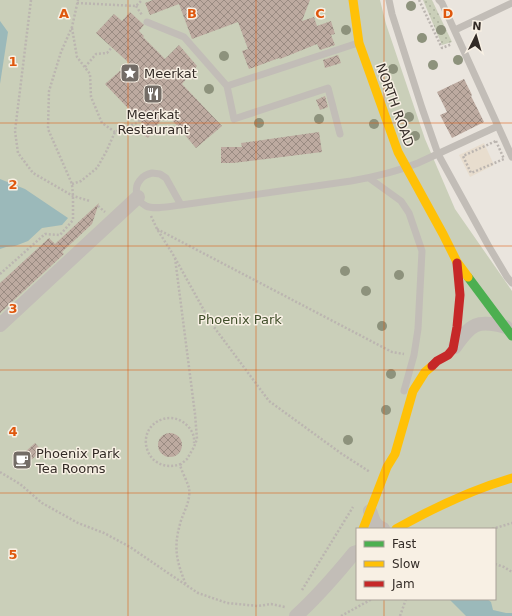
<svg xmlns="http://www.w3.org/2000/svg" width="512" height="616" font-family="'DejaVu Sans',sans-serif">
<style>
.grass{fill:url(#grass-dots)}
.park{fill:#cacfb9;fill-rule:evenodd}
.plaza{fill:#e8ddce}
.water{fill:#9bb9ba}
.building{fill:url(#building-cross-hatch)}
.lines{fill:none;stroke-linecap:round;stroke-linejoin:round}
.path{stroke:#bbb5b0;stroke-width:2.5;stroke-dasharray:2 2;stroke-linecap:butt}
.lane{stroke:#c2bdb7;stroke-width:7}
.street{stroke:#c2bdb7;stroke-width:14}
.fast{stroke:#4caf50;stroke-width:9}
.slow{stroke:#ffc107;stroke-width:9}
.jam{stroke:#c62828;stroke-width:9}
.tree{fill:#8d927c}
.grid{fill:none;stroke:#df570d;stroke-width:1;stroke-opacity:0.55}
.labels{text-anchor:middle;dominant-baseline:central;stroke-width:3;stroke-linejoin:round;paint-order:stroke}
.poi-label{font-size:13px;fill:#332b26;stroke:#f8f0e4;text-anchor:start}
.street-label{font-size:13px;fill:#332b26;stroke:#f8f0e4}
.park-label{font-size:13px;fill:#414f2b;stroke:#f8f0e4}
.grid-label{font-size:13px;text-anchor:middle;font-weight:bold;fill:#df570d;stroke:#f8f0e4;stroke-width:3;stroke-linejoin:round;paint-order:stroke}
</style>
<defs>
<pattern id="grass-dots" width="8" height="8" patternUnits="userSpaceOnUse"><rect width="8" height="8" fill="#cacfb9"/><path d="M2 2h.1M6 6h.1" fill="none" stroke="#aeb29f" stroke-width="1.8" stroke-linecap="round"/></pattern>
<pattern id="building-cross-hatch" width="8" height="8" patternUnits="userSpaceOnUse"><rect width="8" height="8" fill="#bdaaa0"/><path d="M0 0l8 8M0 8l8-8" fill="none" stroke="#9a8b82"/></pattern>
</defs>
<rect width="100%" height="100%" fill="#eae5de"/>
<!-- grass -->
<path class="grass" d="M423,0H432L452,42L442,45Z"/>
<!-- park -->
<path class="park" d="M0,0H380L386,24L425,139L455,209L512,291V616H0ZM357,529H495V599H357Z"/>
<!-- plaza -->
<path class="plaza" d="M484,143L494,165L470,177L459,155Z"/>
<!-- water -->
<path class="water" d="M0,21L8,32L0,84Z
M0,179L25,189L68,218L62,225L42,228L28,241L15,246L6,247L0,249Z
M449,599H487L491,602L493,610L506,613H512V616H466Z"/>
<!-- building -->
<path class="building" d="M153,0H310L302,21L314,17L317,26L331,21L335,34L331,35L335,45L320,50L317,44L280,59L279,58L249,69L242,51L248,49L238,22L192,39L179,4L150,15L145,3Z
M130,12L144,25L139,31L144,36L143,37L165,59L179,45L197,66L182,84L222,126L196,148L166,113L148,138L138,131L143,124L105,84L129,63L96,33L114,14L122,21Z
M338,55L341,63L325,68L323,60Z
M464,79L472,95L471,96L484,122L452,138L440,115L447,112L437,92Z
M325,96L328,107L320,110L316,100Z
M319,132L322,152L233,163H221V147H242L241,143Z
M99,203L92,224L62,252L64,254L0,313V283L49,238L55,244Z
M158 445a12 12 0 1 1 24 0a12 12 0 1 1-24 0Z
M35,443L42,451L31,460L30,464L25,469L18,468L13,463L14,457L20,451L25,452Z"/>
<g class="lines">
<!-- path -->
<path class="path" d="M31,0L15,131L18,153L33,173L73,196L90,201
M419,0L442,48L452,44
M77,3L136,6L142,0
M136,6L142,15
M72,28L77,57L90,74L91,97L102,123L115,132
M85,67L96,54L107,53L112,47
M496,141L504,159L471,173L463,156Z
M72,184L81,181L97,168L106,152L115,132L125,127L137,123L154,108
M98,206L105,212
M151,216L157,229L174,256L211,323L269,401L342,454L370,472
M157,229L392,352L404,354
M175,258L195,414L197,439L194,447L187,459L180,465C182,472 187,481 189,488C191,502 183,512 180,524C173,549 177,562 186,585
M0,274L45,234L60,235L73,220V196L72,184L48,129L49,91L61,52L72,27L78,0
M181,464C146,476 132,429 163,419C170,417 177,418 183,422C190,427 195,434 194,443
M0,472L20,484L42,503L78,523L104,533L130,547L168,573L198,593L227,603L258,606L271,604L285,607
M492,529L512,523
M495,564L504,567L512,572
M302,590L353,507
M341,616L372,599
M400,616L406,599"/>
<!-- lane -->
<path class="lane" d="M389,0L392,14L422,108L438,154L488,245L507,277L512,283
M439,0L442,3L498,126
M147,22L184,37L227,86L358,43
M455,30L512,3
M227,86L234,119L328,88L340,134
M152,173L160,174L166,178L181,205C172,206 154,210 146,206C136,201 133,187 141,179C144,175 148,174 152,173Z
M369,178L401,201L409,213L422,251L418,329L414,355L404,391
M181,205L351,181C374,177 396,172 418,163L498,126L512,157"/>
<!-- street -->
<path class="street" d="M0,325L138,197
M455,347C471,324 477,319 506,327
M370,511C373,519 374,526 383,529
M296,616C317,597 336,575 354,553L357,552"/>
<!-- fast -->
<path class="fast" d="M468,277L512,336"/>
<!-- slow -->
<path class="slow" d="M353,0L359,43L398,152L443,234L457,262L468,277
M363,529L387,467L395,454L413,391L425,372L432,366
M396,529C433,508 471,490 512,478"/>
<!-- jam -->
<path class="jam" d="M432,366L437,361L448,355L453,349L457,327L460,295L457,263"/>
</g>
<!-- trees -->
<g class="tree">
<circle cx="411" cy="6" r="5"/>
<circle cx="346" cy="30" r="5"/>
<circle cx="441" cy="30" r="5"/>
<circle cx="422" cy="38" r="5"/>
<circle cx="224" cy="56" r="5"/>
<circle cx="458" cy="60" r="5"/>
<circle cx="433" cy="65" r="5"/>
<circle cx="393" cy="69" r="5"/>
<circle cx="209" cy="89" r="5"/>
<circle cx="409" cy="117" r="5"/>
<circle cx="319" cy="119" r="5"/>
<circle cx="259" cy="123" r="5"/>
<circle cx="374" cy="124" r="5"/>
<circle cx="415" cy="136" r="5"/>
<circle cx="345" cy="271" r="5"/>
<circle cx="399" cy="275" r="5"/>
<circle cx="366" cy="291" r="5"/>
<circle cx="382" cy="326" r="5"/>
<circle cx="391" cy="374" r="5"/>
<circle cx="386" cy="410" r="5"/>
<circle cx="348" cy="440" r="5"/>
</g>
<!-- grid -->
<path class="grid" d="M128,0V616M256,0V616M384,0V529M0,123H512M0,246H512M0,370H512M0,493H512M384,599V616"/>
<!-- icons -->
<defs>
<g id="sight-square" transform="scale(1)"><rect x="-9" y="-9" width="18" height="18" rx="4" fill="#736c66" stroke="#f8f0e4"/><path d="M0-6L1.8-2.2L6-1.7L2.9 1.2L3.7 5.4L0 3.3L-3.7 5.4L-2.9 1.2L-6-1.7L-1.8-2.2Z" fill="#fff"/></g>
<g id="restaurant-square" transform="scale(1)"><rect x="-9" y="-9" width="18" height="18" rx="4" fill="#736c66" stroke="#f8f0e4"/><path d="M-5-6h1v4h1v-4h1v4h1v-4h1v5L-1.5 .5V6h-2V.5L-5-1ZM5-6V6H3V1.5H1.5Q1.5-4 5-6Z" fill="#fff"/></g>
<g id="cafe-square" transform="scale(1)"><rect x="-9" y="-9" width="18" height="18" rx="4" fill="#736c66" stroke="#f8f0e4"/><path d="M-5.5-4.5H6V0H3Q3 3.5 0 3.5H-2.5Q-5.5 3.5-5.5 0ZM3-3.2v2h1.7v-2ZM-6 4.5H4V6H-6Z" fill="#fff"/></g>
</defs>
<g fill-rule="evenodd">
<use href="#sight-square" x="130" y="73"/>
<use href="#restaurant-square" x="153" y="94"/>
<use href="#cafe-square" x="22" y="460"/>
</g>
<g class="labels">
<!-- poi labels -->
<g class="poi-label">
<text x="144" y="73">Meerkat</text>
<text x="153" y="114" text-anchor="middle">Meerkat<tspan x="153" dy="15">Restaurant</tspan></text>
<text x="36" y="453">Phoenix Park<tspan x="36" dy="15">Tea Rooms</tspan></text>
</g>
<!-- street labels -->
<g class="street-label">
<text transform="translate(395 105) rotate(70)">NORTH ROAD</text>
</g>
<!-- park labels -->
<g class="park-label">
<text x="240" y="319">Phoenix Park</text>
</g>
</g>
<g class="grid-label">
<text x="64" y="18">A</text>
<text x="192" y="18">B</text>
<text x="320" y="18">C</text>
<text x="448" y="18">D</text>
<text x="13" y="66">1</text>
<text x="13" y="189">2</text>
<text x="13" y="313">3</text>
<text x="13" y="436">4</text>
<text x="13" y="559">5</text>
</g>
<!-- legend -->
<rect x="356" y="528" width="140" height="72" fill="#f8f0e4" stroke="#a9a198"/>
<rect x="364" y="541" width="20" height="6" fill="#4caf50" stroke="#a9a198"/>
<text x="392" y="548" font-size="12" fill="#332b26">Fast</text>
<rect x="364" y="561" width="20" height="6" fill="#ffc107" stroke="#a9a198"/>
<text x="392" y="568" font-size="12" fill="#332b26">Slow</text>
<rect x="364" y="581" width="20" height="6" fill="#c62828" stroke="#a9a198"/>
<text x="392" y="588" font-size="12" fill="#332b26">Jam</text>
<!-- north arrow -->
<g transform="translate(476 36) rotate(5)" stroke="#f8f0e4" stroke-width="3" paint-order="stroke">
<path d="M0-3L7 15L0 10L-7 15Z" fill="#332b26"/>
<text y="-6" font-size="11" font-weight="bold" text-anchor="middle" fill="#332b26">N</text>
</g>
</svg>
